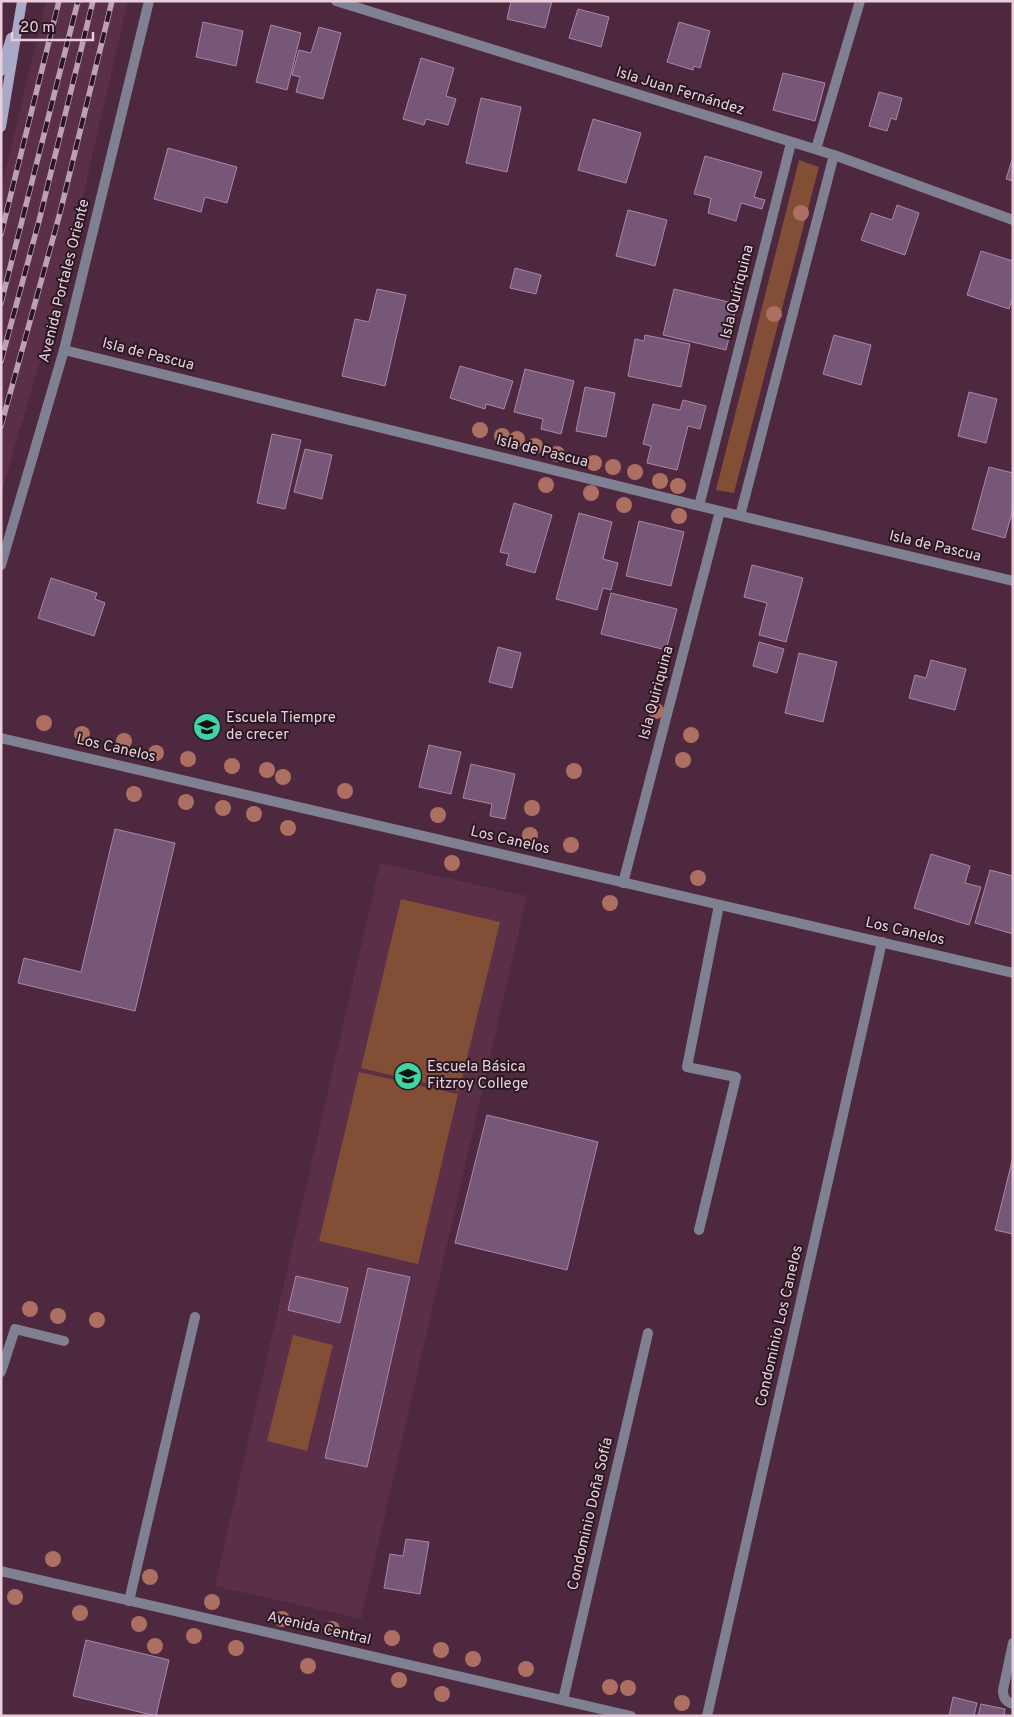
<svg xmlns="http://www.w3.org/2000/svg" width="1014" height="1717" font-family="Overpass,sans-serif">
<style>
.built{fill:#5c2f49}
.green{fill:#824e35}
.building{fill:#775778;stroke:#aa86aa}
.lines{fill:none;stroke-linecap:round;stroke-linejoin:round}
.service{stroke:#808093;stroke-width:10}
.minor{stroke:#808093;stroke-width:10}
.tertiary{stroke:#808093;stroke-width:10}
.secondary{stroke:#a9a9c8;stroke-width:10}
.rail-casing{stroke:#bda1af;stroke-width:5.5}
.rail{stroke:#291821;stroke-width:4;stroke-dasharray:11;stroke-linecap:butt}
.tree{fill:#ae6f63}
.labels{text-anchor:middle;dominant-baseline:central;stroke-width:4;stroke-linejoin:round;paint-order:stroke}
.street-label{font-size:15px;fill:#e8cfdb;stroke:#291821}
.poi-label{font-size:15px;fill:#e8cfdb;stroke:#291821;text-anchor:start}
</style>
<rect width="100%" height="100%" fill="#4e283e"/>
<!-- built -->
<path class="built" d="M46,1H128L77,222L36,375L1,494V189Z
M380,863L527,896L361,1619L215,1586Z"/>
<!-- green -->
<path class="green" d="M799,160L819,167L734,493L716,490Z
M401,899L500,922L459,1091L361,1068Z
M359,1072L458,1094L418,1264L319,1241Z
M293,1335L333,1345L307,1451L267,1441Z"/>
<!-- building -->
<path class="building" d="M511,1H552L545,28L507,19Z
M578,9L609,17L601,47L569,38Z
M203,22L243,31L236,66L196,57Z
M679,22L710,31L700,68L694,66L693,70L667,62Z
M271,25L301,33L287,90L256,82Z
M319,27L341,33L323,99L296,92L300,77L292,75L299,50L311,53Z
M421,58L454,68L446,96L456,99L448,125L426,119L424,125L403,119Z
M783,73L825,83L815,121L773,110Z
M879,92L902,98L896,120L891,118L887,131L869,126Z
M481,98L521,107L507,172L466,163Z
M593,119L641,133L626,183L578,170Z
M168,148L237,167L227,203L205,197L201,212L154,199Z
M705,156L762,172L754,197L765,200L762,209L741,203L736,221L708,213L711,198L694,194Z
M1013,157V181L1006,179Z
M897,205L919,213L905,255L861,240L871,213L892,220Z
M628,210L667,220L655,266L616,256Z
M981,251L1013,261V297L1009,309L967,295Z
M515,268L541,275L536,294L510,288Z
M377,289L406,295L385,386L342,376L355,319L369,322Z
M674,289L737,304L726,350L663,335Z
M645,335L690,344L681,387L628,376L635,339L644,341Z
M834,335L871,345L861,385L823,374Z
M460,366L513,381L504,409L486,404L485,409L450,398Z
M525,369L574,381L561,434L541,429L543,419L514,412Z
M585,387L615,393L606,437L576,431Z
M969,392L997,399L986,443L958,436Z
M683,400L706,406L700,429L688,426L677,470L647,463L651,446L643,444L653,404L680,410Z
M272,434L301,440L285,509L257,503Z
M305,449L332,455L322,499L294,492Z
M989,467L1013,473V509L1005,538L972,529Z
M514,503L552,515L535,573L506,565L509,554L500,552Z
M579,513L612,522L603,559L618,563L611,590L603,588L597,610L556,599Z
M639,521L684,532L671,586L626,576Z
M752,565L803,578L786,642L759,635L767,603L744,597Z
M51,578L97,593L95,599L105,603L94,636L38,618Z
M611,593L677,609L666,650L601,634Z
M759,642L784,649L777,673L753,666Z
M498,647L521,653L512,688L489,682Z
M799,653L837,662L823,722L785,713Z
M931,660L966,669L955,710L909,698L915,675L926,678Z
M429,745L461,752L451,794L419,787Z
M471,764L515,774L505,819L490,816L492,804L463,798Z
M115,829L175,843L135,1011L18,983L24,958L81,972Z
M931,854L970,866L965,883L981,887L969,925L914,908Z
M990,870L1013,876V934L975,923Z
M487,1115L598,1142L567,1270L455,1243Z
M1013,1157V1234L995,1230Z
M368,1268L410,1277L367,1467L325,1458Z
M296,1276L348,1288L340,1323L288,1310Z
M406,1539L429,1542L420,1594L384,1588L390,1554L403,1556Z
M86,1640L169,1660L156,1716L73,1696Z
M953,1697L977,1703L974,1716H949Z
M981,1704L1005,1709L1004,1716H978Z"/>
<g class="lines">
<!-- service -->
<path class="service" d="M699,1230L736,1077L687,1067L719,905"/>
<!-- minor -->
<path class="minor" d="M336,1L834,155L1013,220
M816,149L860,1
M64,350L720,511L1013,581
M699,506L791,143
M740,516L834,155
M1,738L1013,973
M623,883L720,511
M1,1372L15,1329L64,1341
M129,1601L195,1317
M1013,1643L1003,1690C1003,1698 1006,1702 1013,1704
M563,1700L648,1333
M707,1716L882,942"/>
<!-- tertiary -->
<path class="tertiary" d="M1,565L64,350L149,1
M1,1571L631,1716"/>
<!-- secondary -->
<path class="secondary" d="M1,71L11,38
M1,127L22,1"/>
<!-- rail casing -->
<g class="rail-casing">
<path id="rail" d="M1,234L59,1
M1,303L78,1
M1,361L39,221L93,1
M1,426L60,213L112,1"/>
</g>
<!-- rail -->
<use href="#rail" class="rail"/>
</g>
<!-- trees -->
<g class="tree">
<circle cx="801" cy="213" r="8"/>
<circle cx="774" cy="314" r="8"/>
<circle cx="480" cy="430" r="8"/>
<circle cx="502" cy="436" r="8"/>
<circle cx="517" cy="439" r="8"/>
<circle cx="535" cy="446" r="8"/>
<circle cx="557" cy="454" r="8"/>
<circle cx="594" cy="463" r="8"/>
<circle cx="613" cy="467" r="8"/>
<circle cx="635" cy="472" r="8"/>
<circle cx="660" cy="481" r="8"/>
<circle cx="546" cy="485" r="8"/>
<circle cx="678" cy="486" r="8"/>
<circle cx="591" cy="493" r="8"/>
<circle cx="624" cy="505" r="8"/>
<circle cx="679" cy="516" r="8"/>
<circle cx="656" cy="711" r="8"/>
<circle cx="44" cy="723" r="8"/>
<circle cx="82" cy="734" r="8"/>
<circle cx="691" cy="735" r="8"/>
<circle cx="124" cy="741" r="8"/>
<circle cx="156" cy="753" r="8"/>
<circle cx="188" cy="759" r="8"/>
<circle cx="683" cy="760" r="8"/>
<circle cx="232" cy="766" r="8"/>
<circle cx="267" cy="770" r="8"/>
<circle cx="574" cy="771" r="8"/>
<circle cx="283" cy="777" r="8"/>
<circle cx="345" cy="791" r="8"/>
<circle cx="134" cy="794" r="8"/>
<circle cx="186" cy="802" r="8"/>
<circle cx="223" cy="808" r="8"/>
<circle cx="532" cy="808" r="8"/>
<circle cx="254" cy="814" r="8"/>
<circle cx="438" cy="815" r="8"/>
<circle cx="288" cy="828" r="8"/>
<circle cx="530" cy="835" r="8"/>
<circle cx="571" cy="845" r="8"/>
<circle cx="452" cy="863" r="8"/>
<circle cx="698" cy="878" r="8"/>
<circle cx="610" cy="903" r="8"/>
<circle cx="30" cy="1309" r="8"/>
<circle cx="58" cy="1316" r="8"/>
<circle cx="97" cy="1320" r="8"/>
<circle cx="53" cy="1559" r="8"/>
<circle cx="150" cy="1577" r="8"/>
<circle cx="15" cy="1597" r="8"/>
<circle cx="212" cy="1602" r="8"/>
<circle cx="80" cy="1613" r="8"/>
<circle cx="282" cy="1619" r="8"/>
<circle cx="139" cy="1624" r="8"/>
<circle cx="332" cy="1629" r="8"/>
<circle cx="194" cy="1636" r="8"/>
<circle cx="392" cy="1638" r="8"/>
<circle cx="155" cy="1646" r="8"/>
<circle cx="236" cy="1648" r="8"/>
<circle cx="441" cy="1650" r="8"/>
<circle cx="473" cy="1659" r="8"/>
<circle cx="308" cy="1666" r="8"/>
<circle cx="526" cy="1669" r="8"/>
<circle cx="399" cy="1680" r="8"/>
<circle cx="610" cy="1687" r="8"/>
<circle cx="628" cy="1688" r="8"/>
<circle cx="442" cy="1694" r="8"/>
<circle cx="682" cy="1703" r="8"/>
</g>
<!-- icons -->
<defs>
<g id="school-disc" transform="scale(1.4375)"><circle r="9.5" fill="#3ed4a3" stroke="#291821"/><path d="M0-5L7-2L0 1L-7-2ZM-4 1L0 2.5L4 1V4Q0 6-4 4Z" fill="#111"/></g>
</defs>
<g fill-rule="evenodd">
<use href="#school-disc" x="207" y="727"/>
<use href="#school-disc" x="408" y="1076"/>
</g>
<g class="labels">
<!-- street labels -->
<g class="street-label">
<text transform="translate(680 92) rotate(17)">Isla Juan Fernández</text>
<text transform="translate(65 281) rotate(-76)">Avenida Portales Oriente</text>
<text transform="translate(738 292) rotate(-76)">Isla Quiriquina</text>
<text transform="translate(148 355) rotate(14)">Isla de Pascua</text>
<text transform="translate(542 452) rotate(14)">Isla de Pascua</text>
<text transform="translate(935 547) rotate(13)">Isla de Pascua</text>
<text transform="translate(657 693) rotate(-75)">Isla Quiriquina</text>
<text transform="translate(116 749) rotate(13)">Los Canelos</text>
<text transform="translate(510 841) rotate(13)">Los Canelos</text>
<text transform="translate(905 932) rotate(13)">Los Canelos</text>
<text transform="translate(780 1326) rotate(-77)">Condominio Los Canelos</text>
<text transform="translate(591 1514) rotate(-77)">Condominio Doña Sofía</text>
<text transform="translate(319 1629) rotate(13)">Avenida Central</text>
</g>
<!-- poi labels -->
<g class="poi-label">
<text x="226" y="718">Escuela Tiempre<tspan x="226" dy="17">de crecer</tspan></text>
<text x="427" y="1067">Escuela Básica<tspan x="427" dy="17">Fitzroy College</tspan></text>
</g>
</g>
<!-- border -->
<rect width="1014" height="1717" fill="none" stroke="#e8cfdb" stroke-width="5"/>
<!-- scale -->
<path d="M12 32v8h81v-8" fill="none" stroke="#e8cfdb" stroke-width="2.5"/>
<text x="20" y="32" font-size="15" fill="#e8cfdb" stroke="#291821" stroke-width="4" paint-order="stroke">20 m</text>
</svg>
